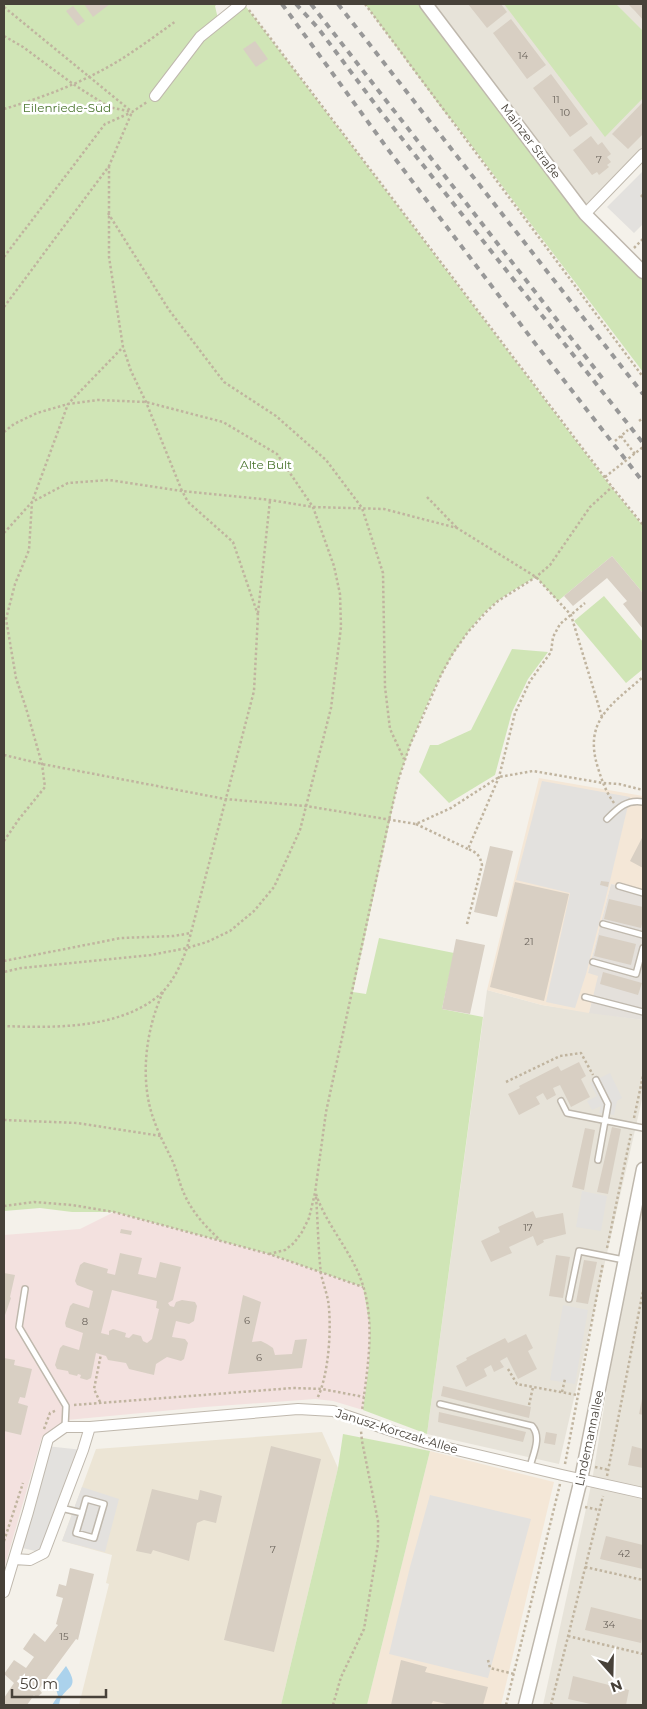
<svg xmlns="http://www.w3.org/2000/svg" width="647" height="1709" font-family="Montserrat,sans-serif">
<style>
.residential{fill:#e7e3d9}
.commercial{fill:#f4e7d7}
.industrial{fill:#e4e0db}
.education{fill:#ece5d5}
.medical{fill:#f3e1df}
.green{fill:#d0e5b6}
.parking{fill:#e3e1de}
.water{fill:#abd2ec}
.building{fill:#d8cfc3;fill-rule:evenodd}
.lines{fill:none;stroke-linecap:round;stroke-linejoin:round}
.service-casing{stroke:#bfb8ad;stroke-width:8}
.minor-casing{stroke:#bfb8ad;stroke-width:12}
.tertiary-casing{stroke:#bfb8ad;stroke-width:15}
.path{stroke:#c0b49f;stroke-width:2.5;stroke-dasharray:2.5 2.5;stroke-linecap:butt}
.service{stroke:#fff;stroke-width:5}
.minor{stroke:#fff;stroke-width:10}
.tertiary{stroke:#fff;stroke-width:12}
.rail{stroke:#989898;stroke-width:4;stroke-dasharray:6 6;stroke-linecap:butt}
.labels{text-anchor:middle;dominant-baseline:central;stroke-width:5;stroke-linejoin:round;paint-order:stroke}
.number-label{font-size:10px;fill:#6b645c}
.park-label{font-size:12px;fill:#4b762f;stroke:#fff}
.street-label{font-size:12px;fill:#474139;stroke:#fff}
</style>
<rect width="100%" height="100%" fill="#f4f1ea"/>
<!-- residential -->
<path class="residential" d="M426,4H643V154L585,214Z
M487,990L542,1005L643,1020V1095L559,1464L427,1434Z
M643,1169V1705H543L592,1481Z"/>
<!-- commercial -->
<path class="commercial" d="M539,778L643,796V891L611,884L588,973L599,975L589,1013L542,1005L487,990Z
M430,1451L554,1482L501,1705H367Z"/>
<!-- industrial -->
<path class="industrial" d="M611,884L643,891V1020L589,1013L598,976L588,973Z"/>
<!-- education -->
<path class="education" d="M322,1432L338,1468L281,1705H79L109,1584L106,1583L112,1555L62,1541L96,1449Z"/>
<!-- medical -->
<path class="medical" d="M114,1212L269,1254L363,1287L370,1327L369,1365L363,1410L333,1401L315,1399L205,1407L67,1420L42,1437L4,1569V1235L80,1229Z"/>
<!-- green -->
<path class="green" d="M4,4H217L215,6L218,19L244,4L611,487L643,526V593L612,556L558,601L536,577C518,587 500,597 485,612C444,654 418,723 399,778L353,992L366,994L379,938L454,953L442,1009L483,1017L427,1434L363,1410L369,1365L370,1327L363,1287L269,1254L114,1212H72L40,1208L4,1211Z
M365,4H424L643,277V372L456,125L443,110Z
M504,4H616L643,31V98L605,137Z
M604,596L643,642V669L626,683L574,621Z
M512,649L548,652L528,679L512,712L495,775L449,803L419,772L430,745H438L471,730Z
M343,1434L430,1451L367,1705H281L338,1468Z"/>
<!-- parking -->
<path class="parking" d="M643,171V224L634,233L607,207Z
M542,781L630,797L610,881L586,974L575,1008L546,1002L570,893L516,880Z
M610,1073L622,1098L617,1101L614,1115L599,1113L601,1106L592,1110L587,1101L597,1096L590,1083Z
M582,1191L607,1196L601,1231L576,1227Z
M563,1305L588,1310L575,1384L550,1380Z
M46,1446L83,1450L44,1553L18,1547Z
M82,1487L119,1499L105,1552L62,1541Z
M430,1495L531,1519L488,1678L389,1654L410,1567Z"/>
<!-- water -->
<path class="water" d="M66,1666C83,1692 62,1684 59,1705H52L58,1696L54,1682Z"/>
<!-- building -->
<path class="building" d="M84,4H110L93,17Z
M468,4H501L507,12L487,28Z
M628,4H643V20L635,11Z
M73,6L85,21L78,26L66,11Z
M511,19L546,65L527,79L493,33Z
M255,41L268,59L256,67L243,49Z
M551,74L588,124L570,137L533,88Z
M643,102V134L628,149L612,134Z
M591,136L598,145L602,142L611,154L607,157L611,162L607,165L609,167L599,175L597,172L592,175L573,150Z
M612,556L643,593V629L623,604L627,601L607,578L573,606L564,596Z
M643,836V868L630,861Z
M490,846L513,851L497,917L474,912Z
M601,881L609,882L608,887L600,885Z
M515,882L569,894L544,1001L490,987Z
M609,899L643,907V920L641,928L604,919Z
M599,935L636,944L631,965L594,956Z
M456,939L485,945L470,1014L442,1009Z
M603,972L642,983L638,995L600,984Z
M579,1062L586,1076L581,1079L590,1097L571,1107L560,1085L553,1088L556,1095L547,1100L543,1093L536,1097L540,1104L519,1115L508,1094L520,1088L519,1086L558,1066L561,1071Z
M612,1127L621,1129L608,1194L597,1192Z
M585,1128L595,1130L584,1190L572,1187Z
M533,1211L536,1218L563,1213L566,1234L543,1240L544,1242L537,1246L533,1236L509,1247L512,1253L491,1262L481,1241L500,1232L498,1227Z
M121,1229L132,1231L131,1235L120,1233Z
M120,1253L142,1258L138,1274L156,1278L160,1262L181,1267L173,1300L168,1303L170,1306L174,1307L176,1302L182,1300L195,1302L197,1306L194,1321L189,1324L176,1321L172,1337L185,1339L188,1343L184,1359L181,1361L167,1357L156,1364L154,1375L129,1369L126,1363L108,1360L106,1356L96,1353L91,1378L87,1380L80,1378L81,1375L78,1374L77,1376L69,1374L68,1371L57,1369L55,1365L60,1348L63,1345L79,1350L83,1333L66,1327L65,1323L70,1306L73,1303L89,1308L93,1291L77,1285L75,1281L80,1265L84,1262L108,1269L107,1273L115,1275ZM112,1290L157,1301L156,1308L159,1309L152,1339L147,1343L143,1341L141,1336L133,1334L129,1338L125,1337L126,1333L113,1329L109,1331V1335L101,1333Z
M556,1255L570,1257L563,1298L549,1296Z
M584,1260L597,1262L588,1304L576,1302Z
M4,1273L15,1275L10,1297L11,1298L4,1318Z
M243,1295L261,1302L252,1342L261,1341L267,1344L273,1348L275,1355L292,1354L295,1340L307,1339L302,1368L228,1374Z
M526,1334L533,1348L528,1351L537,1369L518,1379L507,1357L500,1361L504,1367L494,1372L491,1365L484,1369L487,1376L466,1387L456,1366L467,1360L466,1358L505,1338L508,1343Z
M4,1358L15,1360L14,1365L32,1369L25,1398L20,1397L18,1403L28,1406L21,1435L4,1431Z
M443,1386L531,1407L529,1418L441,1396Z
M642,1399H643V1415L639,1414Z
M439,1412L526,1432L523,1442L438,1422Z
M546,1432L557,1434L555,1445L544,1443Z
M271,1446L321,1459L274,1652L224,1640Z
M632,1446L643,1449V1468L628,1465Z
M152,1489L198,1500L200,1490L222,1496L216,1523L204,1520L197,1523L189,1561L153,1550L151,1554L136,1551Z
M606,1536L643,1545V1569L600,1559Z
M70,1568L94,1574L78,1640L76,1639L39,1689L42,1693L36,1698L34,1695L27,1705H4V1698L14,1683L4,1674L14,1660L26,1668L34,1657L23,1649L34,1633L45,1642L58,1625L56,1624L63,1598L56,1596L59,1584L66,1586Z
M591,1607L643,1620V1634L641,1643L585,1630Z
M401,1660L427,1667L425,1672L488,1687L483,1705H451L433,1701L431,1705H391Z
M573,1676L629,1690L626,1705H595L568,1699Z"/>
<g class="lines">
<!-- service casing -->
<g class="service-casing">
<path id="service" d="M607,819C618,808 627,799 643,802
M619,886L643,893
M603,924L643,935
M593,962L636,974L643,948
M585,997L643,1012
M596,1080L608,1104L598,1160
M561,1101L567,1113L643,1128
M25,1289L19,1327L66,1406L65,1427
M569,1299L579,1251L624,1260
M440,1404L532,1426C542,1437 533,1454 530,1467
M61,1508L82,1513L76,1533L94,1538L104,1504L86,1499L82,1513"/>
</g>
<!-- minor casing -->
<g class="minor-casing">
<path id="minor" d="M155,96L200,37L241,4
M585,214L643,154
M14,1559L30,1560L44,1553L83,1450L90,1427
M4,1592L28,1512L48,1439L65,1427H90L298,1409L333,1411L427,1443L562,1475L643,1493"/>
</g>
<!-- tertiary casing -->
<g class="tertiary-casing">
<path id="tertiary" d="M426,4L585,214L643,272
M525,1705L581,1479L643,1169"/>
</g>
<!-- path -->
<path class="path" d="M365,4L643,377
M4,7L131,111
M249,10L612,487L643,525
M4,36L23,47L73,84L109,107L132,112L147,102
M4,109C44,97 84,82 120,60C139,48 158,34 176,21
M109,166V257L123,347L131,371L146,402L182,491L270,500L313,507L384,509L457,528L536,577L571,615L602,717
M641,195L643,197
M108,213L169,310L224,382L276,416L326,460L362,508L383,573L385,687L390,729L404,759
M634,248L643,239
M4,257L105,124L130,113
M4,307L109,166L132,112
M639,421L643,418
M4,432L14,424L37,413L68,404L98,400L146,402L223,422L277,454L313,507L334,566L340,594L341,627L331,708L300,830L274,887L254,911L230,931L207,942L187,948L151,955L21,968L4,972
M621,436L635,454
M615,441L628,430
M605,477L643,447
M427,497L457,528
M4,533L32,502L68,483L109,480L182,491L188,502L233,542L258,615L254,691L187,948C181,965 172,985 157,997C117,1029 53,1028 4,1026
M258,613L270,500
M4,755L42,764L225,799L306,806L416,824L451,808L499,777L533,771L603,783L619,784L643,790
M614,803C606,792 602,781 598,768C583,721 611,705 643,677
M416,824L468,849
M4,841L19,819L45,787L42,764L26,708L16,678L6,619L15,584L29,550L32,502L68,404L123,347
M467,924L482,865C480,855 476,852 468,849L499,777L515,713L530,681L551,652L553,637L560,624L585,603
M4,961L121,938L174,936L191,933
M163,992C145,1031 139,1083 155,1123C160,1137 167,1149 173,1162C177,1171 179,1182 183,1191C191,1211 204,1225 220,1240
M506,1082L560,1056L581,1053L593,1075
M634,1118L643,1076
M4,1120L77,1123L161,1136
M316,1194C325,1221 344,1243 356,1268C378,1312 368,1364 362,1411
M316,1197C318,1222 318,1248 321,1274C323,1283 326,1291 328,1300C332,1326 329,1375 317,1399
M4,1206L34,1202L72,1205L114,1212L269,1254L363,1287
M607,1248L631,1134
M269,1254L285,1250L294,1243L302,1232L309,1218L315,1193L326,1112L389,820L399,778L410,745L441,675L453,653L468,632L486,612L498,601L536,577L550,565L590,507L612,487
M508,1369L517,1384L577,1395
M562,1392L565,1379
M100,1402L94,1389L101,1354
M74,1405L293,1388L322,1389L364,1397
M529,1405L533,1387
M44,1429L50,1413L57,1410
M565,1464L603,1263
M595,1467L609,1470
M607,1476L643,1291
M585,1507L599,1510
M4,1541L23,1483
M585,1567L643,1580
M568,1636L643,1654
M488,1660L490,1668L514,1674
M333,1705L341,1677L364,1629L378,1544V1521L362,1441L361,1431
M506,1705L560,1484
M551,1705L603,1496"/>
<!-- service -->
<use href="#service" class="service"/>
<!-- minor -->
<use href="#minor" class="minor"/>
<!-- tertiary -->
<use href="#tertiary" class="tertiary"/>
<!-- rail -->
<path class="rail" d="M282,4L387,148L531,338L643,482
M296,4L318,28L381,112L643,443
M311,4L603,379
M338,4L643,394"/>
</g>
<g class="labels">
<!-- number labels -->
<g class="number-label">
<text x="523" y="55">14</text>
<text x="556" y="99">11</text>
<text x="565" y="112">10</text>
<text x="599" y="159">7</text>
<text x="529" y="941">21</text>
<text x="528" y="1227">17</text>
<text x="247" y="1320">6</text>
<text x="85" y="1321">8</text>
<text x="259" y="1357">6</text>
<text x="273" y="1549">7</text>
<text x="624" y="1553">42</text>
<text x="609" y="1624">34</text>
<text x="64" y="1636">15</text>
</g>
<!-- park labels -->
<g class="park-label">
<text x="67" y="107">Eilenriede-Süd</text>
<text x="266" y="464">Alte Bult</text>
</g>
<!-- street labels -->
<g class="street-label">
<text transform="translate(531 141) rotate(53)">Mainzer Straße</text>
<text transform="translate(397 1431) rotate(17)">Janusz-Korczak-Allee</text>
<text transform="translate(589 1438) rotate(-78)">Lindemannallee</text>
</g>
</g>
<!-- border -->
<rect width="647" height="1709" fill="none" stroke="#474139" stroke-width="10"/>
<!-- north arrow -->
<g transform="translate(612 1674) rotate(160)" stroke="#ffffff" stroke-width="4" paint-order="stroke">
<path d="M0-4L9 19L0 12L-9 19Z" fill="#474139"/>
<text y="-8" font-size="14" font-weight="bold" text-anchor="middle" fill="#474139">N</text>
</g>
<!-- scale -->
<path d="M12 1689v8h94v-8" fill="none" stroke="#474139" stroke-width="2.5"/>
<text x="20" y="1689" font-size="15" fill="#474139" stroke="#ffffff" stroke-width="4" paint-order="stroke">50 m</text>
</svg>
